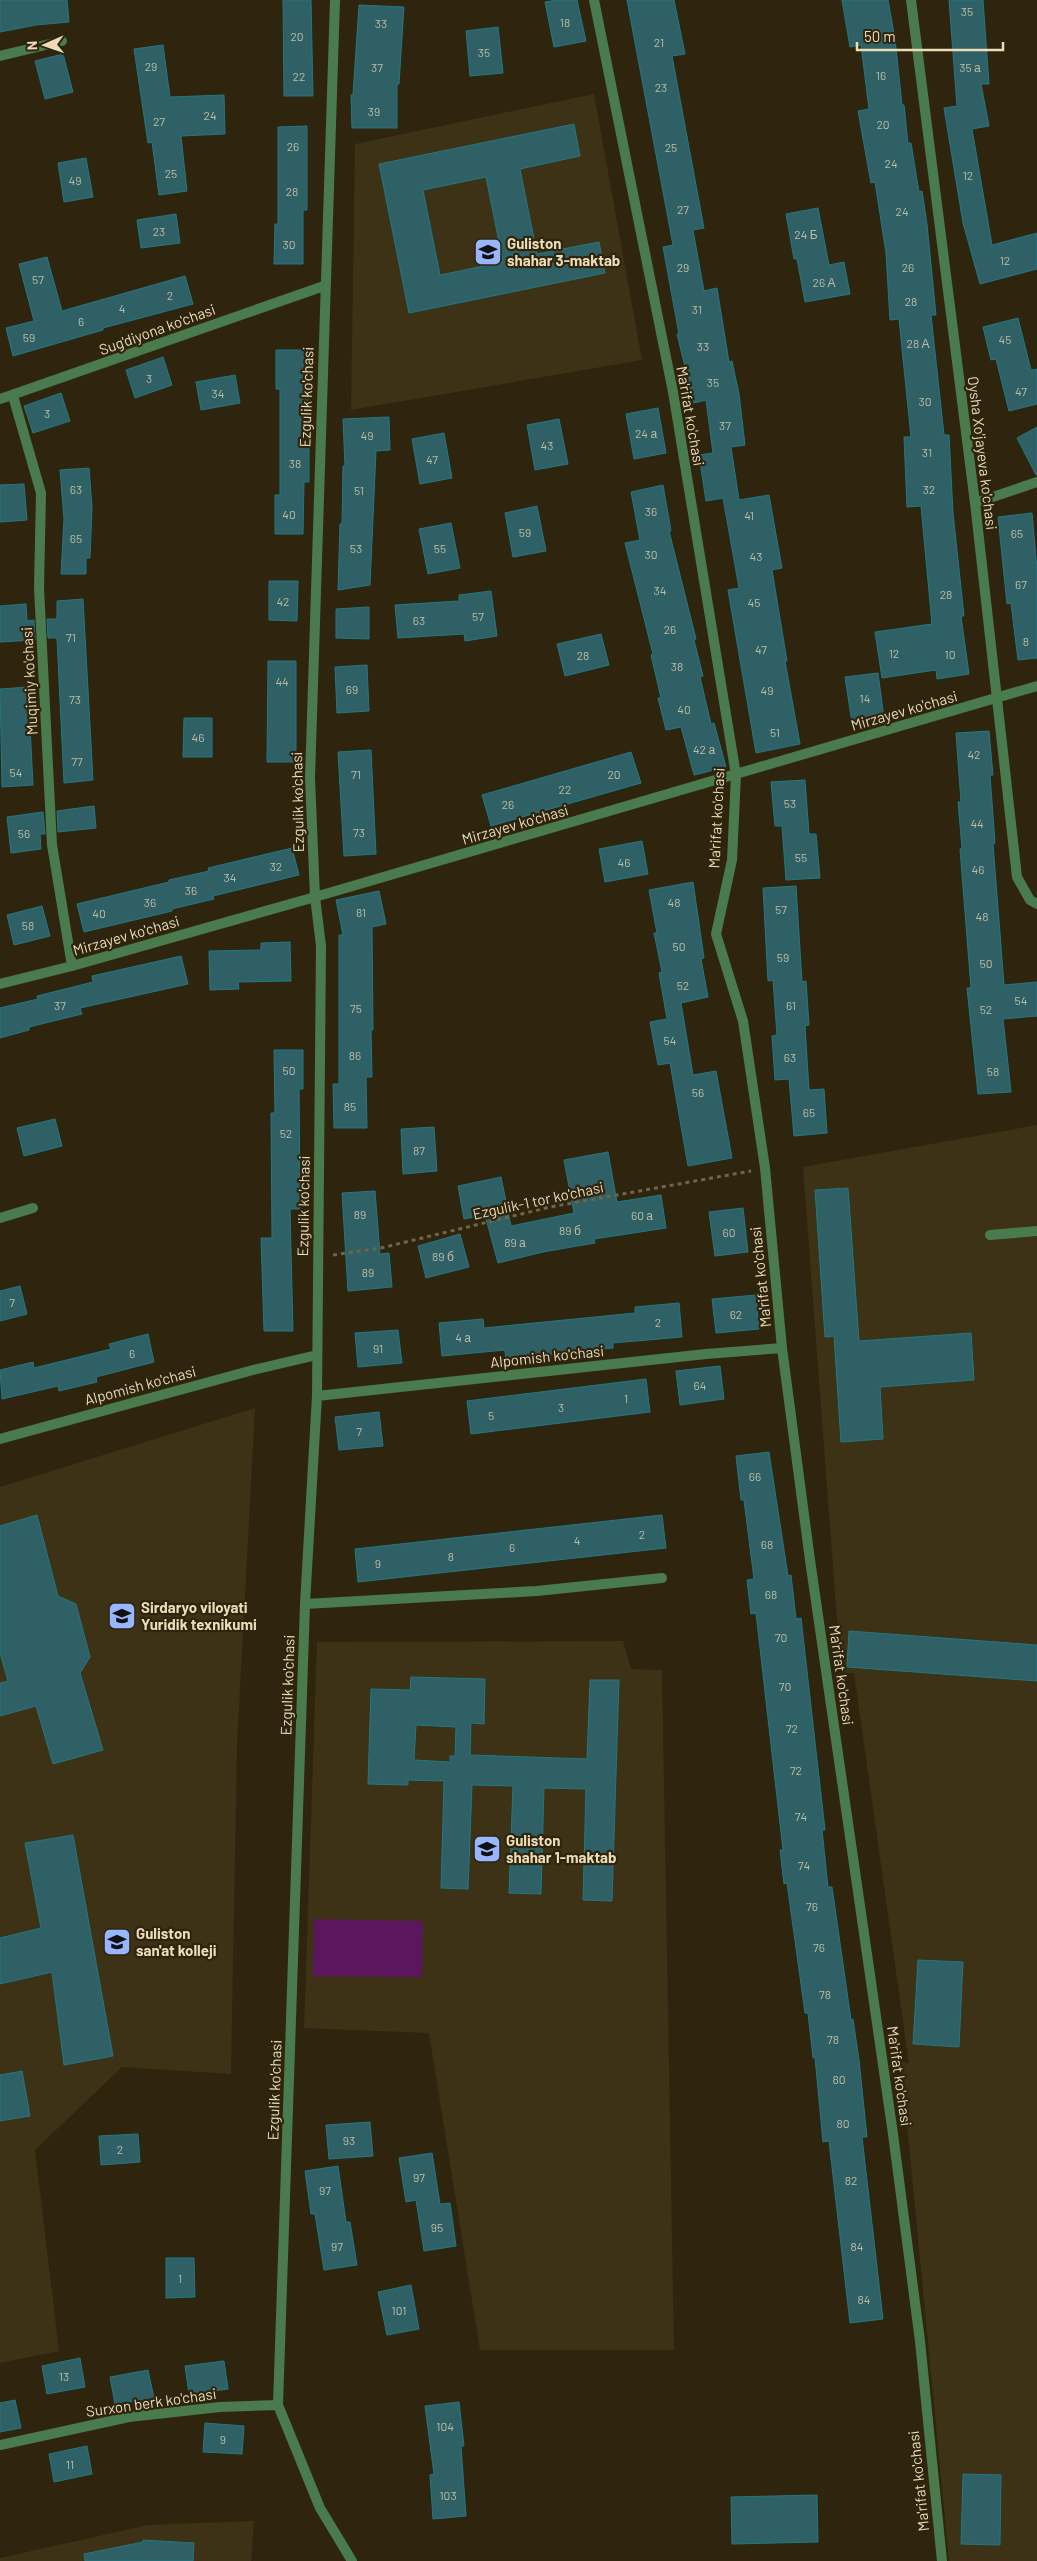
<svg xmlns="http://www.w3.org/2000/svg" width="1037" height="2561" font-family="Barlow,sans-serif">
<style>
.built{fill:#3d3116}
.green{fill:#5b165d}
.building{fill:#2f6066;stroke:#217983;fill-rule:evenodd}
.lines{fill:none;stroke-linecap:round;stroke-linejoin:round}
.path{stroke:#706449;stroke-width:3;stroke-dasharray:4 4;stroke-linecap:butt}
.service{stroke:#4a7b4e;stroke-width:10}
.minor{stroke:#4a7b4e;stroke-width:10}
.labels{text-anchor:middle;dominant-baseline:central;stroke-width:4.5;stroke-linejoin:round;paint-order:stroke}
.number-label{font-size:12px;fill:#bdbda4}
.poi-label{font-size:15px;font-weight:bold;fill:#ecdcb8;stroke:#2f250e;text-anchor:start}
.street-label{font-size:15px;fill:#ecdcb8;stroke:#2f250e}
</style>
<rect width="100%" height="100%" fill="#2f250e"/>
<!-- built -->
<path class="built" d="M594,94L642,360L351,410L355,144Z
M1037,1125V2561H949L901,2061L909,2064L854,1673L841,1674L803,1167Z
M255,1408L237,1745L231,2074L122,2067L35,2150L59,2351L0,2363V1487Z
M623,1641L631,1669L662,1670L674,2350H480L429,2033L304,2028L317,1642Z
M254,2521L251,2561H0V2558L148,2525Z"/>
<!-- green -->
<path class="green" d="M314,1919L423,1921L422,1977L313,1976Z"/>
<!-- building -->
<path class="building" d="M0,0H67L69,22L36,25L0,32Z
M283,0H311L313,96H284Z
M557,0H577L586,41L554,47L545,2Z
M627,0H674L685,54L672,56L704,228L693,230L704,291L717,288L729,362L732,361L739,394L745,445L731,447L739,500L769,495L782,568L772,570L787,661H785L800,744L756,753L728,590L739,588L723,498L706,501L699,455L713,453L706,400L694,403L677,334H679L663,247L673,245Z
M842,0H888L895,39L902,105H904L908,143H911L919,192L922,191L927,224L936,315H931L944,435H949L953,513L964,616H961L969,674L937,679L936,670L882,678L875,632L932,624L921,506L907,507L904,437H911L899,319L890,320L886,253L875,182L871,183L858,111L869,109L861,45L850,47Z
M949,0H983L989,84H981L989,126L972,129L992,245L1037,233V269L980,284L963,223L944,108L957,106Z
M359,5L404,7L399,84H397V128H352L351,95H353Z
M498,27L503,73L470,76L466,31Z
M163,45L170,97L224,95L225,134L181,136L187,191L159,195L152,142L148,143L134,49Z
M63,54L73,92L45,99L35,61Z
M574,124L580,156L520,169L537,254L599,242L605,273L409,313L379,164ZM486,177L503,262L440,275L423,190Z
M307,126V210H303V264H274L275,224H278V127Z
M86,158L93,197L64,202L58,163Z
M818,208L829,265L844,262L850,294L805,302L797,259H794L786,214Z
M176,214L180,243L141,248L137,220Z
M47,257L62,311L185,276L193,304L103,328V330L13,356L6,328L34,321L19,264Z
M1018,318L1031,370L1037,369V404L1009,411L996,359L991,360L983,327Z
M276,350H305V400H309V482H304L303,534H275V495H280V389H276Z
M163,357L172,385L135,398L126,370Z
M235,375L240,403L201,410L196,382Z
M61,393L70,421L33,433L24,406Z
M658,408L666,453L634,459L626,414Z
M389,417L390,450L376,451L370,585L338,590L340,524H342L343,466H345L343,419Z
M559,419L568,464L535,470L527,425Z
M1037,427V475H1036L1017,438Z
M444,433L452,478L420,484L412,439Z
M89,468L92,507L90,558H86V574H61L64,519L60,470Z
M24,484L27,520L0,522V485Z
M663,485L671,531H669L696,639L694,640L703,676L700,677L711,724L714,723L726,767L694,775L681,727L666,730L658,698H661L651,655L653,654L625,543L640,540L631,492Z
M537,506L546,551L513,557L505,513Z
M1032,513L1037,569V658L1018,660L1011,603L1007,604L998,517Z
M451,523L460,568L428,574L419,529Z
M269,581H298L297,621L269,620Z
M491,591L497,636L465,641L464,634L398,638L395,605L459,601V595Z
M83,599L93,780L64,783L57,638H48L47,619H57V601Z
M26,604L27,621L34,620L35,640L0,642V606Z
M369,607V639L336,638V609Z
M601,634L609,665L565,676L557,644Z
M268,661H296V762H267Z
M367,665L369,711L337,713L335,667Z
M878,673L884,718L852,723L845,677Z
M28,687L33,785L2,787L0,689Z
M184,718H212V757H183Z
M989,731L993,775H990L995,843L993,844L1004,985L1037,982V1016L1003,1019L1011,1092L978,1094L967,988H971L960,849L962,848L958,802H961L956,733Z
M371,750L376,854L344,856L338,752Z
M631,752L641,783L491,826L482,795Z
M805,780L809,834H816L820,878L786,880L782,826H775L771,782Z
M94,806L96,828L58,832L57,811Z
M43,812L45,834H40L41,849L11,853L7,817Z
M642,841L648,874L605,882L599,849Z
M292,848L299,875L213,896L214,899L172,909V911L84,932L77,904L169,882V880L209,871L208,868Z
M693,882L704,958L701,959L708,997L681,1003L693,1075L716,1071L732,1158L688,1166L670,1063L658,1065L650,1022L667,1019L659,973L662,972L654,933H657L649,890Z
M796,886L802,982L806,981L809,1025L805,1026L809,1090L824,1089L827,1133L794,1136L789,1079L775,1080L772,1036L777,1035L773,980L768,981L763,888Z
M379,891L386,924L372,927L373,1030H371L372,1077H366L367,1128H334L333,1084H339V935H343L336,900Z
M42,906L50,936L14,945L7,915Z
M290,942L291,981L238,982L239,989L210,990L209,951L261,950V943Z
M181,956L188,984L80,1008L82,1014L29,1027V1030L0,1038V1008L38,999L37,996L93,982L92,976Z
M274,1050H303V1089H299L300,1209H290L293,1331H264L261,1238H272L271,1113H275Z
M55,1119L62,1146L24,1156L17,1128Z
M434,1127L437,1171L403,1174L401,1129Z
M608,1152L617,1202L661,1195L666,1228L594,1239L595,1243L543,1252L498,1263L485,1215L464,1219L458,1186L501,1177L511,1226L574,1213L564,1160Z
M848,1188L859,1341L971,1333L974,1380L880,1387L883,1439L841,1442L834,1336L825,1337L815,1190Z
M375,1191L380,1254L389,1253L392,1287L348,1291L342,1193Z
M743,1208L748,1252L715,1256L709,1212Z
M460,1234L469,1267L426,1278L418,1246Z
M20,1286L27,1314L0,1321V1291Z
M756,1295L759,1329L716,1333L712,1299Z
M679,1303L682,1337L613,1343V1348L506,1360L505,1350L442,1356L439,1323L483,1319L484,1328L635,1313V1307Z
M398,1330L402,1363L358,1367L355,1333Z
M148,1334L154,1362L96,1377L97,1382L59,1391L58,1386L2,1399L0,1370L33,1362L34,1368L111,1349L109,1344Z
M720,1366L724,1399L680,1405L676,1371Z
M646,1379L650,1412L471,1434L467,1401Z
M379,1412L383,1446L339,1450L335,1417Z
M769,1452L788,1576L791,1575L796,1619L801,1618L825,1830H822L828,1887H832L851,2020L853,2019L859,2060L867,2137H862L883,2319L850,2323L829,2141L823,2142L815,2057L813,2058L808,2013H805L787,1883L784,1884L780,1850H783L756,1613L751,1614L747,1580L754,1579L744,1500H741L736,1456Z
M37,1515L58,1596L76,1604L90,1657L80,1673L103,1750L53,1764L36,1706L0,1716V1683L8,1681L0,1653V1526Z
M662,1515L666,1548L358,1582L355,1549Z
M849,1631L1037,1645V1681L847,1667Z
M411,1677L485,1679L484,1724L471,1723L470,1755L587,1759L590,1680H619L612,1901L583,1900L586,1789L544,1788L541,1894L509,1893L513,1786L472,1785L468,1889L441,1888L444,1781L408,1780V1785L368,1784L371,1689L410,1690ZM416,1725L456,1727L455,1756H450V1762L414,1760Z
M73,1835L113,2056L64,2065L52,1972L0,1984V1938L41,1928L25,1843Z
M918,1960L963,1962L959,2047L913,2044Z
M22,2071L30,2116L0,2121V2075Z
M370,2122L373,2156L329,2159L326,2125Z
M138,2134L140,2162L101,2165L99,2136Z
M432,2153L440,2204L450,2203L456,2246L424,2251L416,2200L406,2202L399,2158Z
M338,2166L346,2222H350L357,2265L324,2270L315,2214H311L305,2171Z
M166,2258H194L195,2297L166,2298Z
M411,2285L419,2329L387,2335L378,2292Z
M80,2358L85,2387L47,2394L42,2366Z
M224,2361L228,2389L189,2394L185,2366Z
M148,2370L154,2398L115,2404L110,2377Z
M15,2400L21,2428L0,2432V2403Z
M459,2402L464,2446H461L466,2516L433,2519L430,2475L434,2474L425,2406Z
M205,2423L244,2426L242,2454L203,2452Z
M87,2446L92,2474L54,2482L49,2454Z
M963,2474L1001,2475L1000,2545L961,2544Z
M817,2495L818,2542L732,2544L731,2497Z
M143,2540L194,2543L193,2561H85L84,2554L143,2542Z"/>
<g class="lines">
<!-- path -->
<path class="path" d="M333,1255L381,1248L550,1207L751,1171"/>
<!-- service -->
<path class="service" d="M990,1235L1037,1231"/>
<!-- minor -->
<path class="minor" d="M335,0L310,778L315,897L321,946L317,1396L305,1604L278,2405L320,2508L352,2561
M594,0L673,392L736,775L732,860L716,934L743,1021L765,1168L782,1348L810,1560L893,2134L920,2341L942,2561
M911,0L975,503L1017,877L1030,900L1037,904
M0,56L62,41
M13,396L41,493L39,588L52,845L72,966
M0,399L324,286
M975,503L1037,482
M0,984L72,966L315,897L1037,686
M0,1218L33,1208
M317,1396L706,1354L782,1348
M0,1439L253,1370L317,1355
M305,1604L537,1591L662,1578
M0,2445L129,2417L220,2407L278,2405"/>
</g>
<!-- icons -->
<defs>
<g id="school-square" transform="scale(1.4375)"><rect x="-9" y="-9" width="18" height="18" rx="4" fill="#97b6fd" stroke="#2f250e"/><path d="M0-5L7-2L0 1L-7-2ZM-4 1L0 2.5L4 1V4Q0 6-4 4Z" fill="#111"/></g>
<g id="university-square" transform="scale(1.4375)"><rect x="-9" y="-9" width="18" height="18" rx="4" fill="#97b6fd" stroke="#2f250e"/><path d="M0-5L7-2L0 1L-7-2ZM-4 1L0 2.5L4 1V4Q0 6-4 4Z" fill="#111"/></g>
</defs>
<g fill-rule="evenodd">
<use href="#school-square" x="488" y="252"/>
<use href="#university-square" x="122" y="1616"/>
<use href="#school-square" x="487" y="1849"/>
<use href="#university-square" x="117" y="1942"/>
</g>
<g class="labels">
<!-- number labels -->
<g class="number-label">
<text x="967" y="11">35</text>
<text x="565" y="22">18</text>
<text x="381" y="23">33</text>
<text x="297" y="36">20</text>
<text x="659" y="42">21</text>
<text x="484" y="52">35</text>
<text x="151" y="66">29</text>
<text x="377" y="67">37</text>
<text x="970" y="67">35 а</text>
<text x="881" y="75">16</text>
<text x="299" y="76">22</text>
<text x="661" y="87">23</text>
<text x="374" y="111">39</text>
<text x="210" y="115">24</text>
<text x="159" y="121">27</text>
<text x="883" y="124">20</text>
<text x="293" y="146">26</text>
<text x="671" y="147">25</text>
<text x="891" y="163">24</text>
<text x="171" y="173">25</text>
<text x="968" y="175">12</text>
<text x="75" y="180">49</text>
<text x="292" y="191">28</text>
<text x="683" y="209">27</text>
<text x="902" y="211">24</text>
<text x="159" y="231">23</text>
<text x="806" y="234">24 Б</text>
<text x="289" y="244">30</text>
<text x="1005" y="260">12</text>
<text x="683" y="267">29</text>
<text x="908" y="267">26</text>
<text x="38" y="279">57</text>
<text x="824" y="282">26 А</text>
<text x="170" y="295">2</text>
<text x="911" y="301">28</text>
<text x="122" y="308">4</text>
<text x="697" y="309">31</text>
<text x="81" y="321">6</text>
<text x="29" y="337">59</text>
<text x="1005" y="339">45</text>
<text x="918" y="343">28 А</text>
<text x="703" y="346">33</text>
<text x="149" y="378">3</text>
<text x="713" y="382">35</text>
<text x="1021" y="391">47</text>
<text x="218" y="393">34</text>
<text x="925" y="401">30</text>
<text x="47" y="413">3</text>
<text x="725" y="425">37</text>
<text x="646" y="433">24 а</text>
<text x="367" y="435">49</text>
<text x="547" y="445">43</text>
<text x="927" y="452">31</text>
<text x="432" y="459">47</text>
<text x="295" y="463">38</text>
<text x="76" y="489">63</text>
<text x="929" y="489">32</text>
<text x="359" y="490">51</text>
<text x="651" y="511">36</text>
<text x="289" y="514">40</text>
<text x="749" y="515">41</text>
<text x="525" y="532">59</text>
<text x="1017" y="533">65</text>
<text x="76" y="538">65</text>
<text x="356" y="548">53</text>
<text x="440" y="548">55</text>
<text x="651" y="554">30</text>
<text x="756" y="556">43</text>
<text x="1021" y="584">67</text>
<text x="660" y="590">34</text>
<text x="946" y="594">28</text>
<text x="283" y="601">42</text>
<text x="754" y="602">45</text>
<text x="478" y="616">57</text>
<text x="419" y="620">63</text>
<text x="670" y="629">26</text>
<text x="71" y="637">71</text>
<text x="1026" y="641">8</text>
<text x="761" y="649">47</text>
<text x="894" y="653">12</text>
<text x="950" y="654">10</text>
<text x="583" y="655">28</text>
<text x="677" y="666">38</text>
<text x="282" y="681">44</text>
<text x="352" y="689">69</text>
<text x="767" y="690">49</text>
<text x="865" y="698">14</text>
<text x="75" y="699">73</text>
<text x="684" y="709">40</text>
<text x="775" y="732">51</text>
<text x="198" y="737">46</text>
<text x="704" y="749">42 а</text>
<text x="974" y="754">42</text>
<text x="77" y="761">77</text>
<text x="16" y="772">54</text>
<text x="356" y="774">71</text>
<text x="614" y="774">20</text>
<text x="565" y="789">22</text>
<text x="790" y="803">53</text>
<text x="508" y="804">26</text>
<text x="977" y="823">44</text>
<text x="359" y="832">73</text>
<text x="24" y="833">56</text>
<text x="801" y="857">55</text>
<text x="624" y="862">46</text>
<text x="276" y="866">32</text>
<text x="978" y="869">46</text>
<text x="230" y="877">34</text>
<text x="191" y="890">36</text>
<text x="150" y="902">36</text>
<text x="674" y="902">48</text>
<text x="781" y="909">57</text>
<text x="361" y="912">81</text>
<text x="99" y="913">40</text>
<text x="982" y="916">48</text>
<text x="28" y="925">58</text>
<text x="679" y="946">50</text>
<text x="783" y="957">59</text>
<text x="986" y="963">50</text>
<text x="683" y="985">52</text>
<text x="1021" y="1000">54</text>
<text x="60" y="1005">37</text>
<text x="791" y="1005">61</text>
<text x="356" y="1008">75</text>
<text x="986" y="1009">52</text>
<text x="670" y="1040">54</text>
<text x="355" y="1055">86</text>
<text x="790" y="1057">63</text>
<text x="289" y="1070">50</text>
<text x="993" y="1071">58</text>
<text x="698" y="1092">56</text>
<text x="350" y="1106">85</text>
<text x="809" y="1112">65</text>
<text x="286" y="1133">52</text>
<text x="419" y="1150">87</text>
<text x="360" y="1214">89</text>
<text x="642" y="1215">60 а</text>
<text x="570" y="1230">89 б</text>
<text x="729" y="1232">60</text>
<text x="515" y="1242">89 а</text>
<text x="443" y="1256">89 б</text>
<text x="368" y="1272">89</text>
<text x="12" y="1302">7</text>
<text x="736" y="1314">62</text>
<text x="658" y="1322">2</text>
<text x="463" y="1337">4 а</text>
<text x="378" y="1348">91</text>
<text x="132" y="1353">6</text>
<text x="700" y="1385">64</text>
<text x="626" y="1398">1</text>
<text x="561" y="1407">3</text>
<text x="491" y="1415">5</text>
<text x="359" y="1431">7</text>
<text x="755" y="1476">66</text>
<text x="642" y="1534">2</text>
<text x="577" y="1540">4</text>
<text x="767" y="1544">68</text>
<text x="512" y="1547">6</text>
<text x="451" y="1556">8</text>
<text x="378" y="1563">9</text>
<text x="771" y="1594">68</text>
<text x="781" y="1637">70</text>
<text x="785" y="1686">70</text>
<text x="792" y="1728">72</text>
<text x="796" y="1770">72</text>
<text x="801" y="1816">74</text>
<text x="804" y="1865">74</text>
<text x="812" y="1906">76</text>
<text x="819" y="1947">76</text>
<text x="825" y="1994">78</text>
<text x="833" y="2039">78</text>
<text x="839" y="2079">80</text>
<text x="843" y="2123">80</text>
<text x="349" y="2140">93</text>
<text x="120" y="2149">2</text>
<text x="419" y="2177">97</text>
<text x="851" y="2180">82</text>
<text x="325" y="2190">97</text>
<text x="437" y="2227">95</text>
<text x="337" y="2246">97</text>
<text x="857" y="2246">84</text>
<text x="180" y="2278">1</text>
<text x="864" y="2299">84</text>
<text x="399" y="2310">101</text>
<text x="64" y="2376">13</text>
<text x="445" y="2426">104</text>
<text x="223" y="2439">9</text>
<text x="70" y="2464">11</text>
<text x="448" y="2495">103</text>
</g>
<!-- poi labels -->
<g class="poi-label">
<text x="507" y="243">Guliston<tspan x="507" dy="17">shahar 3-maktab</tspan></text>
<text x="141" y="1607">Sirdaryo viloyati<tspan x="141" dy="17">Yuridik texnikumi</tspan></text>
<text x="506" y="1840">Guliston<tspan x="506" dy="17">shahar 1-maktab</tspan></text>
<text x="136" y="1933">Guliston<tspan x="136" dy="17">san'at kolleji</tspan></text>
</g>
<!-- street labels -->
<g class="street-label">
<text transform="translate(157 329) rotate(-20)">Sug'diyona ko'chasi</text>
<text transform="translate(306 397) rotate(-88)">Ezgulik ko'chasi</text>
<text transform="translate(691 416) rotate(80)">Ma'rifat ko'chasi</text>
<text transform="translate(983 453) rotate(83)">Oysha Xo'jayeva ko'chasi</text>
<text transform="translate(29 681) rotate(-93)">Muqimiy ko'chasi</text>
<text transform="translate(904 710) rotate(-16)">Mirzayev ko'chasi</text>
<text transform="translate(297 802) rotate(-91)">Ezgulik ko'chasi</text>
<text transform="translate(716 818) rotate(-87)">Ma'rifat ko'chasi</text>
<text transform="translate(515 824) rotate(-16)">Mirzayev ko'chasi</text>
<text transform="translate(126 935) rotate(-16)">Mirzayev ko'chasi</text>
<text transform="translate(538 1200) rotate(-12)">Ezgulik-1 tor ko'chasi</text>
<text transform="translate(303 1206) rotate(-89)">Ezgulik ko'chasi</text>
<text transform="translate(760 1277) rotate(-96)">Ma'rifat ko'chasi</text>
<text transform="translate(547 1356) rotate(-6)">Alpomish ko'chasi</text>
<text transform="translate(140 1385) rotate(-15)">Alpomish ko'chasi</text>
<text transform="translate(842 1675) rotate(82)">Ma'rifat ko'chasi</text>
<text transform="translate(287 1685) rotate(-88)">Ezgulik ko'chasi</text>
<text transform="translate(900 2076) rotate(82)">Ma'rifat ko'chasi</text>
<text transform="translate(274 2090) rotate(-88)">Ezgulik ko'chasi</text>
<text transform="translate(151 2402) rotate(-8)">Surxon berk ko'chasi</text>
<text transform="translate(918 2481) rotate(-96)">Ma'rifat ko'chasi</text>
</g>
</g>
<!-- north arrow -->
<g transform="translate(45 45) rotate(268)" stroke="#2f250e" stroke-width="4" paint-order="stroke">
<path d="M0-4L9 19L0 12L-9 19Z" fill="#ecdcb8"/>
<text y="-8" font-size="14" font-weight="bold" text-anchor="middle" fill="#ecdcb8">N</text>
</g>
<!-- scale -->
<path d="M857 42v8h146v-8" fill="none" stroke="#ecdcb8" stroke-width="2.5"/>
<text x="864" y="42" font-size="15" fill="#ecdcb8" stroke="#2f250e" stroke-width="4" paint-order="stroke">50 m</text>
</svg>
